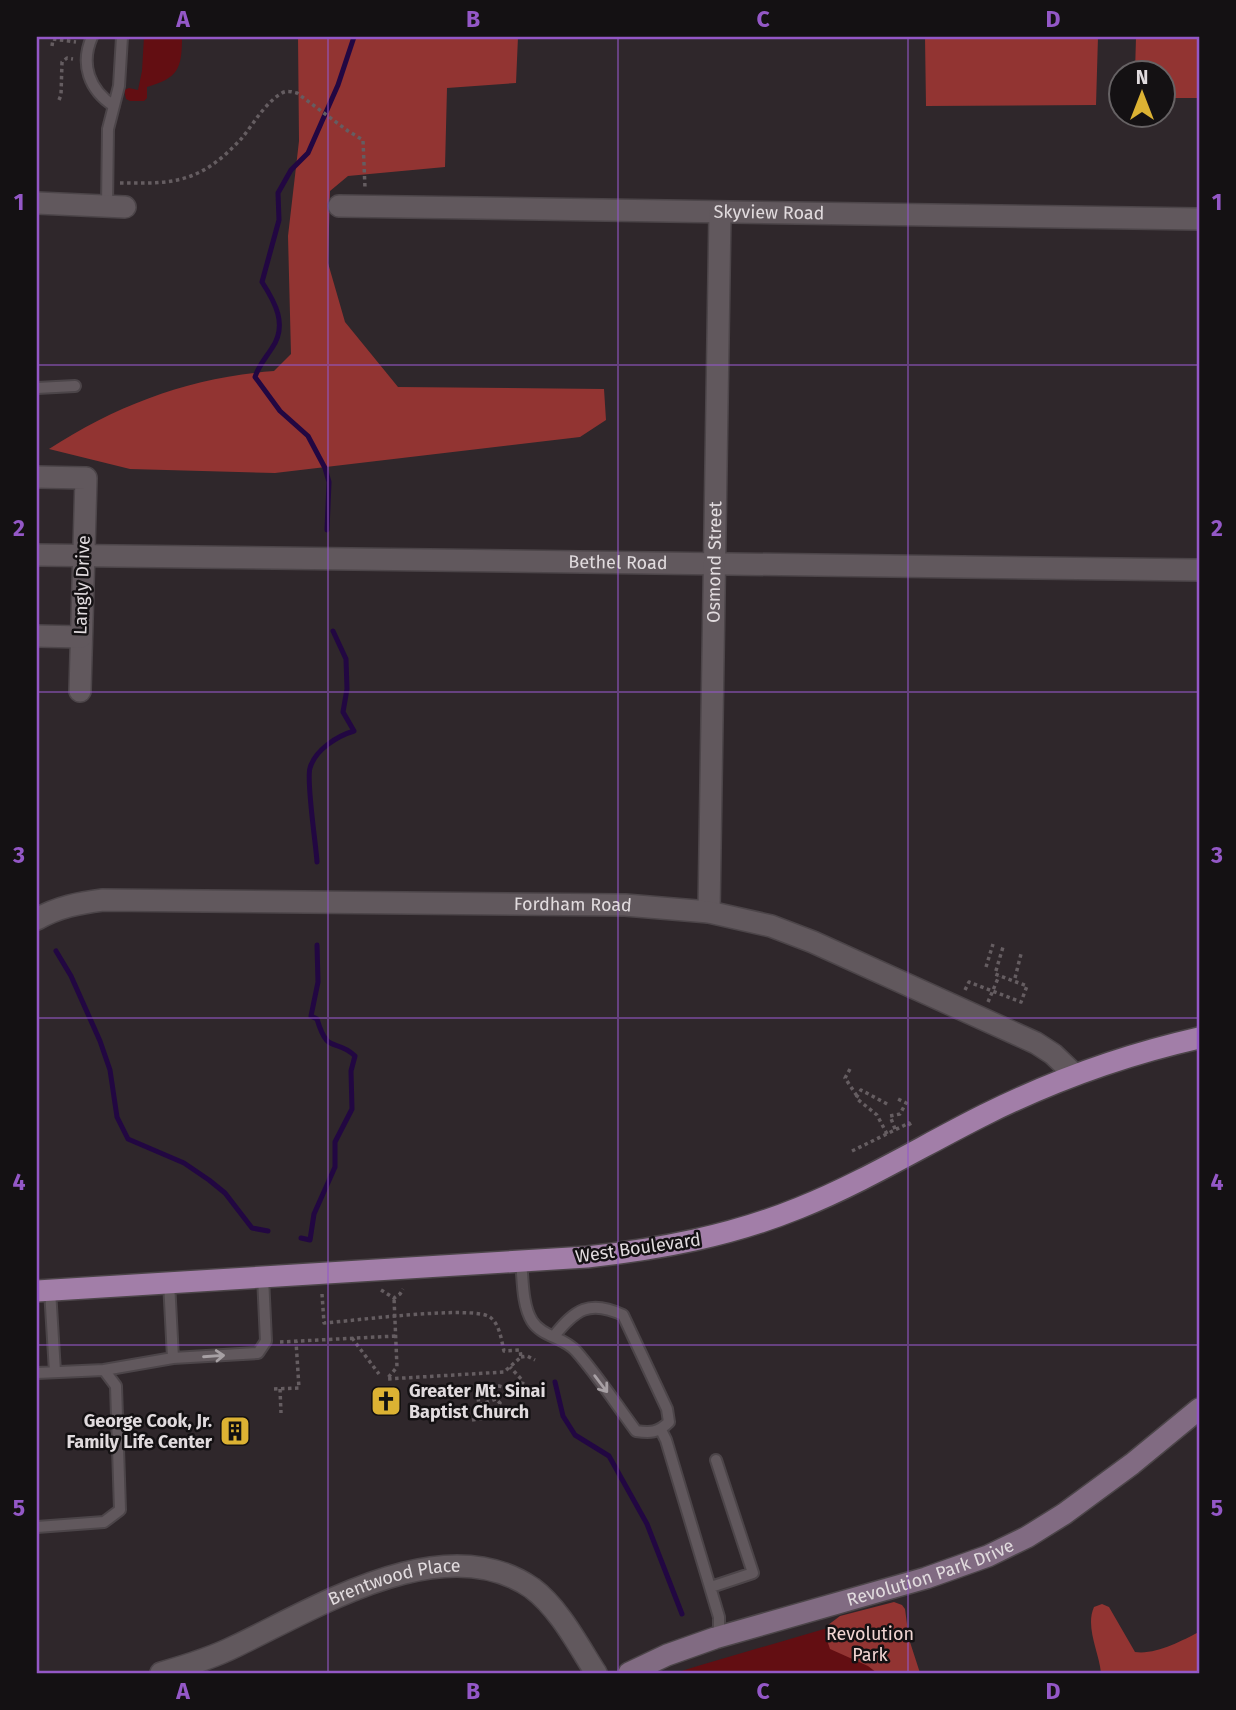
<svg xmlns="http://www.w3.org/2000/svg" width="1236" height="1710" font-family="'Fira Sans',sans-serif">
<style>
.green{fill:#630e12}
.forest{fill:#923432}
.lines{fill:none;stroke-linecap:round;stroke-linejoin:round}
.stream{stroke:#220742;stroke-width:5}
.lane-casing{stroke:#4c4549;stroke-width:14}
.street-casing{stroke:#4c4549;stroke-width:24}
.secondary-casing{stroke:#4c4549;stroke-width:24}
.primary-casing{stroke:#4c4549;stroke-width:24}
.path{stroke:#655d61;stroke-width:3.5;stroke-dasharray:3.5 3.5;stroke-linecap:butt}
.lane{stroke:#61585d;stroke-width:10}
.street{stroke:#61585d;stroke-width:21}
.secondary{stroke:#816b82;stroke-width:21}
.primary{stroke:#a27ea8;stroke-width:21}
.oneway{stroke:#a7a0a4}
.grid{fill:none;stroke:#9458c7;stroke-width:2;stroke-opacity:0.55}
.labels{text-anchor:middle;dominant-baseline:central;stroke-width:5;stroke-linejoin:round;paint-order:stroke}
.street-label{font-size:18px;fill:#e1dbde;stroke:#141113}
.poi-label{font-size:18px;font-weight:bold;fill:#e1dbde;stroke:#141113;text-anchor:start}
.park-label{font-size:18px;fill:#f2d6d3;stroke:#141113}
.neatline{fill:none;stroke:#9458c7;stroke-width:2.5}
.grid-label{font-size:23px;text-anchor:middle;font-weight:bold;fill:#9458c7}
</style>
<rect width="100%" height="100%" fill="#2f272b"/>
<!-- green -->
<path class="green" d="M144,37H182C182,69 178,78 147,87V98L144,101H130L126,99L124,90L129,88L138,90L142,71Z
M889,1610L913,1673H675L701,1665Z"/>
<!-- forest -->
<path class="forest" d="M298,37H518L516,83L447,88L445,167L348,176L330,191L328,263L345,322L398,387L604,389L606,420L580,437L275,473L130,469L49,449C118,404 192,377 274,371L291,354L288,236L299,141Z
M925,37H1098L1096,105L926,106Z
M1136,37H1199V98H1163L1162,74L1135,73Z
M894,1602L902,1605L905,1609L909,1639L920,1673H877L868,1666L830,1649L826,1637L828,1625L840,1616Z
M1102,1604L1109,1607L1135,1652C1156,1655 1181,1641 1199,1632V1673H1101C1099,1652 1085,1627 1094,1607Z"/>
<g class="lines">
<!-- stream -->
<path class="stream" d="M327,530L329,482L325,468L308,436L280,411L255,377C259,365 265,359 272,348C288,325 275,302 262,282L279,220L278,193L291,170L308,153L338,85L354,37
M317,862C316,844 306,781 310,768C315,750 337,736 354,731L343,712L347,689L346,659L333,631
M56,951L71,976L100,1041L110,1070L117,1117L128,1139L184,1163L209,1180L225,1193L252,1228L268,1231
M301,1238L310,1240L314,1214L335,1167V1142L352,1109L351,1071L355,1056C335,1037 328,1056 317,1019L311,1016L318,982L317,945
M555,1382L563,1416L575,1435L609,1456L647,1524L682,1614"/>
<!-- lane casing -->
<g class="lane-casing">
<path id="lane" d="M92,37C80,64 89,90 114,106
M107,206L108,129L119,86L122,37
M37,388L75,386
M521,1261C523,1279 522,1305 532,1321C542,1337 564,1337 576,1351C598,1376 616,1404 636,1431C650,1433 658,1433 669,1422L667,1409L623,1315C589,1299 575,1310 554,1336
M169,1282L173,1358L258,1353L266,1341L263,1277
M50,1290L55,1372
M104,1370L173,1358
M37,1373L104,1370L116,1386L120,1510L104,1522L37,1527
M661,1430L666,1440L719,1617V1637
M711,1587L753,1573L716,1460"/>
</g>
<!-- street casing -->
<g class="street-casing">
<g id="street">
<path d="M37,203L125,207"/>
<path id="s1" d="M339,206L1199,219"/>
<path d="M37,477L86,478L80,691"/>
<path id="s2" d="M37,555L1199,570"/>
<path d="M37,636L81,637"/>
<path id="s3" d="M709,912L720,212"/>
<path id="s4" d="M37,919C58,907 79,903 103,900L625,905L709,912L771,926L813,942L1036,1043L1053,1054L1074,1074"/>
<path id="s5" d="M161,1673C186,1666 212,1658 236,1646C318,1607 444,1527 532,1588C559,1608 578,1645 596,1673"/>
</g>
</g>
<!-- secondary casing -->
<g class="secondary-casing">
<g id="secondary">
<path id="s6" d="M629,1673L667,1655L715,1638L926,1578L988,1556L1027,1537L1064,1514L1132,1464L1199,1409"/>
</g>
</g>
<!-- primary casing -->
<g class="primary-casing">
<path id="primary" d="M37,1291L587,1257C660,1249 730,1236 799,1208C862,1183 924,1145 984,1115C1054,1080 1124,1055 1199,1038"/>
</g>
<!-- path -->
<path class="path" d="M52,46L53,39L76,42
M59,100L61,95L62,62L67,58L73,59
M120,183C148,183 174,185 200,172C216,164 230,151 242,138C254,123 265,103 282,93C287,90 292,92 297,93L348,131L363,140L365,188
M986,967L993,944
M1015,978L1021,954
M965,990L969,982L1021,1002L1027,986L995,974L1003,947
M988,1002L999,976
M850,1069L845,1078L857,1096
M895,1129L890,1116L900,1114L906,1103L896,1098
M887,1134L877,1115L856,1098L861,1090L889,1105
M852,1151L909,1123L912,1128
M381,1290L394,1298L400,1294L403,1289
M322,1294L324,1323C352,1321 472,1305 490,1317C500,1325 501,1339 504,1351L520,1350L521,1357L504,1372L387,1379L397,1367L394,1298
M352,1338L379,1374
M280,1342L396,1336
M521,1357L527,1356L535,1360
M274,1389L299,1388L296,1341
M280,1389L281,1413
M472,1420L491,1417L500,1403L496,1399L479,1405L477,1389L480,1386H499L517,1391L522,1387L523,1381L510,1367"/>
<!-- lane -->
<use href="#lane" class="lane"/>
<!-- street -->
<use href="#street" class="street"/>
<!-- secondary -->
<use href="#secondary" class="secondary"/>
<!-- primary -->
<use href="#primary" class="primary"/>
</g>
<!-- one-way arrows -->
<defs><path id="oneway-shaft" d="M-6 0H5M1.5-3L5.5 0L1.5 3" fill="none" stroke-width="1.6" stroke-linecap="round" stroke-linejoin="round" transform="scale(1.75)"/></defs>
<g class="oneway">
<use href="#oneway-shaft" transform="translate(214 1356) rotate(-4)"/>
<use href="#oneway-shaft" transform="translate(601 1384) rotate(53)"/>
</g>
<!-- grid -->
<path class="grid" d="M328,37V1673M618,37V1673M908,37V1673M37,365H1199M37,692H1199M37,1018H1199M37,1345H1199"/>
<!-- icons -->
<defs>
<g id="church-square" transform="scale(1.575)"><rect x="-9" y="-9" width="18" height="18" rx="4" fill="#dcb233" stroke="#141113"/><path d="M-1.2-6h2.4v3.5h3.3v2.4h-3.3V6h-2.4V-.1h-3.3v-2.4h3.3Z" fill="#111"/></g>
<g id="building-square" transform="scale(1.575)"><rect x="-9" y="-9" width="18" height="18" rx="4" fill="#dcb233" stroke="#141113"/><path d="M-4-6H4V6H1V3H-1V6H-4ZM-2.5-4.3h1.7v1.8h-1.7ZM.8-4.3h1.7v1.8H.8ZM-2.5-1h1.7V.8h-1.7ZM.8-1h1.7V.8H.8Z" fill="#111"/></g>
</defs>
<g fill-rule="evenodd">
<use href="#church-square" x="386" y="1401"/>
<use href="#building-square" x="235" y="1431"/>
</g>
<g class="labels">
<!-- street labels -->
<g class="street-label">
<text stroke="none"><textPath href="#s1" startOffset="430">Skyview Road</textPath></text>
<text stroke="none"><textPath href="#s3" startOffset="350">Osmond Street</textPath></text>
<text stroke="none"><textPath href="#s2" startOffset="581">Bethel Road</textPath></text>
<text transform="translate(82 585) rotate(-88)">Langly Drive</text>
<text stroke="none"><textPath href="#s4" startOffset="539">Fordham Road</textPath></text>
<text transform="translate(638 1248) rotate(-8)">West Boulevard</text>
<text stroke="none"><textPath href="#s6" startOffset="318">Revolution Park Drive</textPath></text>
<text stroke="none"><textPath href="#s5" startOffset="252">Brentwood Place</textPath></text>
</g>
<!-- poi labels -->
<g class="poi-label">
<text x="409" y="1391">Greater Mt. Sinai<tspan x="409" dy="21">Baptist Church</tspan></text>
<text x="212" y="1421" text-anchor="end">George Cook, Jr.<tspan x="212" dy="21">Family Life Center</tspan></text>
</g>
<!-- park labels -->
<g class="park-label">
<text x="870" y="1634">Revolution<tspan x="870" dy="21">Park</tspan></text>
</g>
</g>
<!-- border -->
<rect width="1236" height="1710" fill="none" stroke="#141113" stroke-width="77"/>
<!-- north arrow -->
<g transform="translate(1142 94)"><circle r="33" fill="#141113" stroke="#666264" stroke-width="2"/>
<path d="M0-5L12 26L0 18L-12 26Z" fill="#dcb233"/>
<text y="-10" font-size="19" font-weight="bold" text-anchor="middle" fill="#e1dbde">N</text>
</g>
<rect x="38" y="38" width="1160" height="1634" class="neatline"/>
<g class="grid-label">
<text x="183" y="27">A</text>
<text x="473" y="27">B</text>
<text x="763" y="27">C</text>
<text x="1053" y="27">D</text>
<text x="19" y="210">1</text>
<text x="1217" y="210">1</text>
<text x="19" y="536">2</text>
<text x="1217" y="536">2</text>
<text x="19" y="863">3</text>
<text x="1217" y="863">3</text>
<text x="19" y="1190">4</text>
<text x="1217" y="1190">4</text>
<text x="19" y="1516">5</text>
<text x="1217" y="1516">5</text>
<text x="183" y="1699">A</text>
<text x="473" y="1699">B</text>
<text x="763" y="1699">C</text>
<text x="1053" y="1699">D</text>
</g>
</svg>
